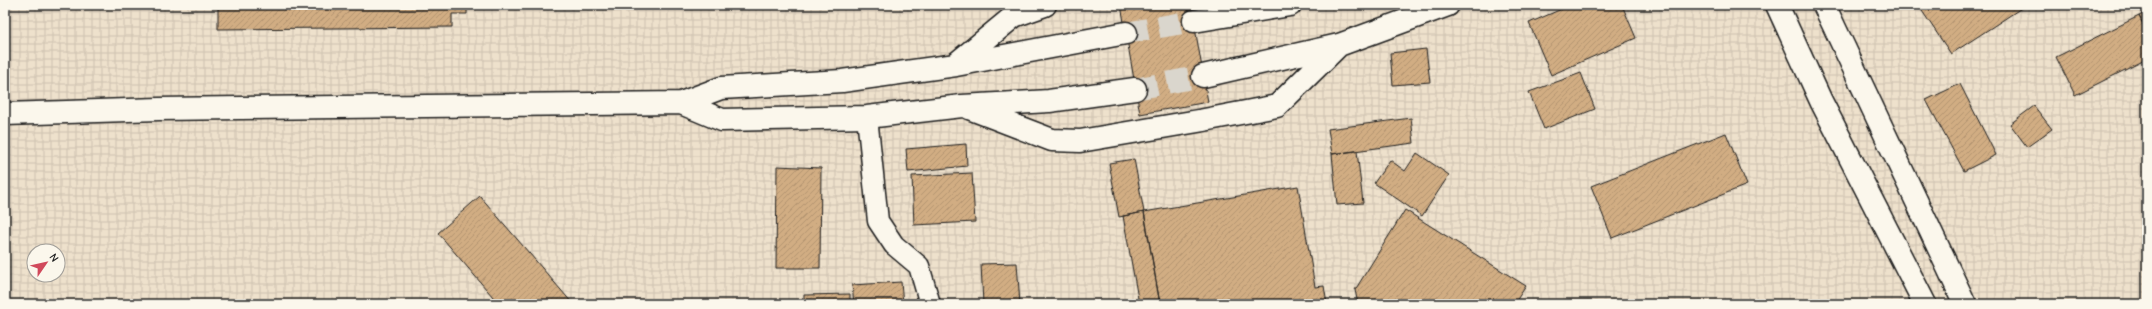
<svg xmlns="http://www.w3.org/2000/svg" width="2152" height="309" font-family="'Comic Neue',sans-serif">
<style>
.industrial{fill:url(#industrial-grid);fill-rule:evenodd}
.building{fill:url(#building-hatch);stroke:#1c1c1c}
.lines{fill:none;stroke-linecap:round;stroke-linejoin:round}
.street-tunnel{stroke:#dad6cd;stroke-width:22;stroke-dasharray:22 11;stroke-linecap:butt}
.lane-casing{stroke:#1c1c1c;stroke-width:23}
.street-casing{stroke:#1c1c1c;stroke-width:25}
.lane{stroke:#fbf7ec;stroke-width:20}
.street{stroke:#fbf7ec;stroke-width:22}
</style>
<defs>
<pattern id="industrial-grid" width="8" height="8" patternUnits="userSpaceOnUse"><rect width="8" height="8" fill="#eee1cc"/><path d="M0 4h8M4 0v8" fill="none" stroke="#ccc0af"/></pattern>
<pattern id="building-hatch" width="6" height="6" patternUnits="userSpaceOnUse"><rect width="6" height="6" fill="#d1ad83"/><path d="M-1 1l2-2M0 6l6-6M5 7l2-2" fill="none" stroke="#b39471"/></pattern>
</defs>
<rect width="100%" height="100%" fill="#fbf7ec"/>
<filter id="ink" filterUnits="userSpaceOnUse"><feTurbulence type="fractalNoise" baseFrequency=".025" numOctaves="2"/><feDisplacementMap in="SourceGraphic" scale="8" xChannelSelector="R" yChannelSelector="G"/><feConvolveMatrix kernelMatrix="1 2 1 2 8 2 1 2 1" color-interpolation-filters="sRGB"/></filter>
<g filter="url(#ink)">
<!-- industrial -->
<path class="industrial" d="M5,5H2147V304H5ZM34,251H58V275H34Z"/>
<!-- building -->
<path class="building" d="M218,5H467V14H452V27L218,29Z
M1121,5H1191L1208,102L1140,114Z
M1571,5H1622L1636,38L1551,75L1529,23Z
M1918,5H2026L1951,54Z
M2147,12V32L2139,16Z
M2139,16L2147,32V59L2075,95L2056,57Z
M1426,49L1430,82L1393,85L1390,53Z
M1581,73L1595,109L1544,129L1529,92Z
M1960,84L1996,155L1964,171L1926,100Z
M2034,106L2052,129L2027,147L2010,124Z
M1411,118L1414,143L1332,154L1328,129Z
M1726,133L1747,185L1612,238L1591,186Z
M966,144L967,166L908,172L906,149Z
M1357,151L1363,203L1337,205L1332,154Z
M1417,153L1449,175L1422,216L1374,183L1390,160L1405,171Z
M1134,159L1144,212L1119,217L1109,163Z
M777,166L821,168L820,268H776Z
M972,173L975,222L914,225L912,176Z
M1298,186L1315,287L1324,286L1327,304H1160L1144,212Z
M480,196L573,304H499L438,233Z
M1405,210L1526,286L1514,304H1358L1355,290Z
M1144,212L1160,304H1139L1123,216Z
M1017,263L1020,304H983L981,264Z
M901,282L903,304H854L852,285Z
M850,294V304H804V295Z"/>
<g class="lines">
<!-- street-tunnel -->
<path class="street-tunnel" d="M1126,33L1194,21
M1135,89L1203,76"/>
<!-- lane casing -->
<g class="lane-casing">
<path id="lane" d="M867,117L878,221L894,245L919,266L930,304"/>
</g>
<!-- street casing -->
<g class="street-casing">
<path id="street" d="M1777,5L1821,101L1925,304
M1824,5L1965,304
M1194,21L1290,5
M957,63L1014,16L1045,5
M1203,76L1339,45L1448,5
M681,103L722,120L867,117L962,106L1049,101L1135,89
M969,108L1052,140L1080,141L1204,120L1277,106L1339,45
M5,114L159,109L681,103L721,88L842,81L956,65L1126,33"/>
</g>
<!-- lane -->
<use href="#lane" class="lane"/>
<!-- street -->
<use href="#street" class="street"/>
</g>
</g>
<!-- margin -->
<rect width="2152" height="309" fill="none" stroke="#fbf7ec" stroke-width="20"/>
<rect x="10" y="10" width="2132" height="289" fill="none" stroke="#1c1c1c" stroke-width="1.5" filter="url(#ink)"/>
<!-- north arrow -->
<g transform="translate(46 263) rotate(56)"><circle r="19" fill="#fbf7ec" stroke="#a29f99"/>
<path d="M0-3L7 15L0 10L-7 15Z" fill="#d1495b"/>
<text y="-6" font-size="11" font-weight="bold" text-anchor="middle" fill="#1c1c1c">N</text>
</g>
</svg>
